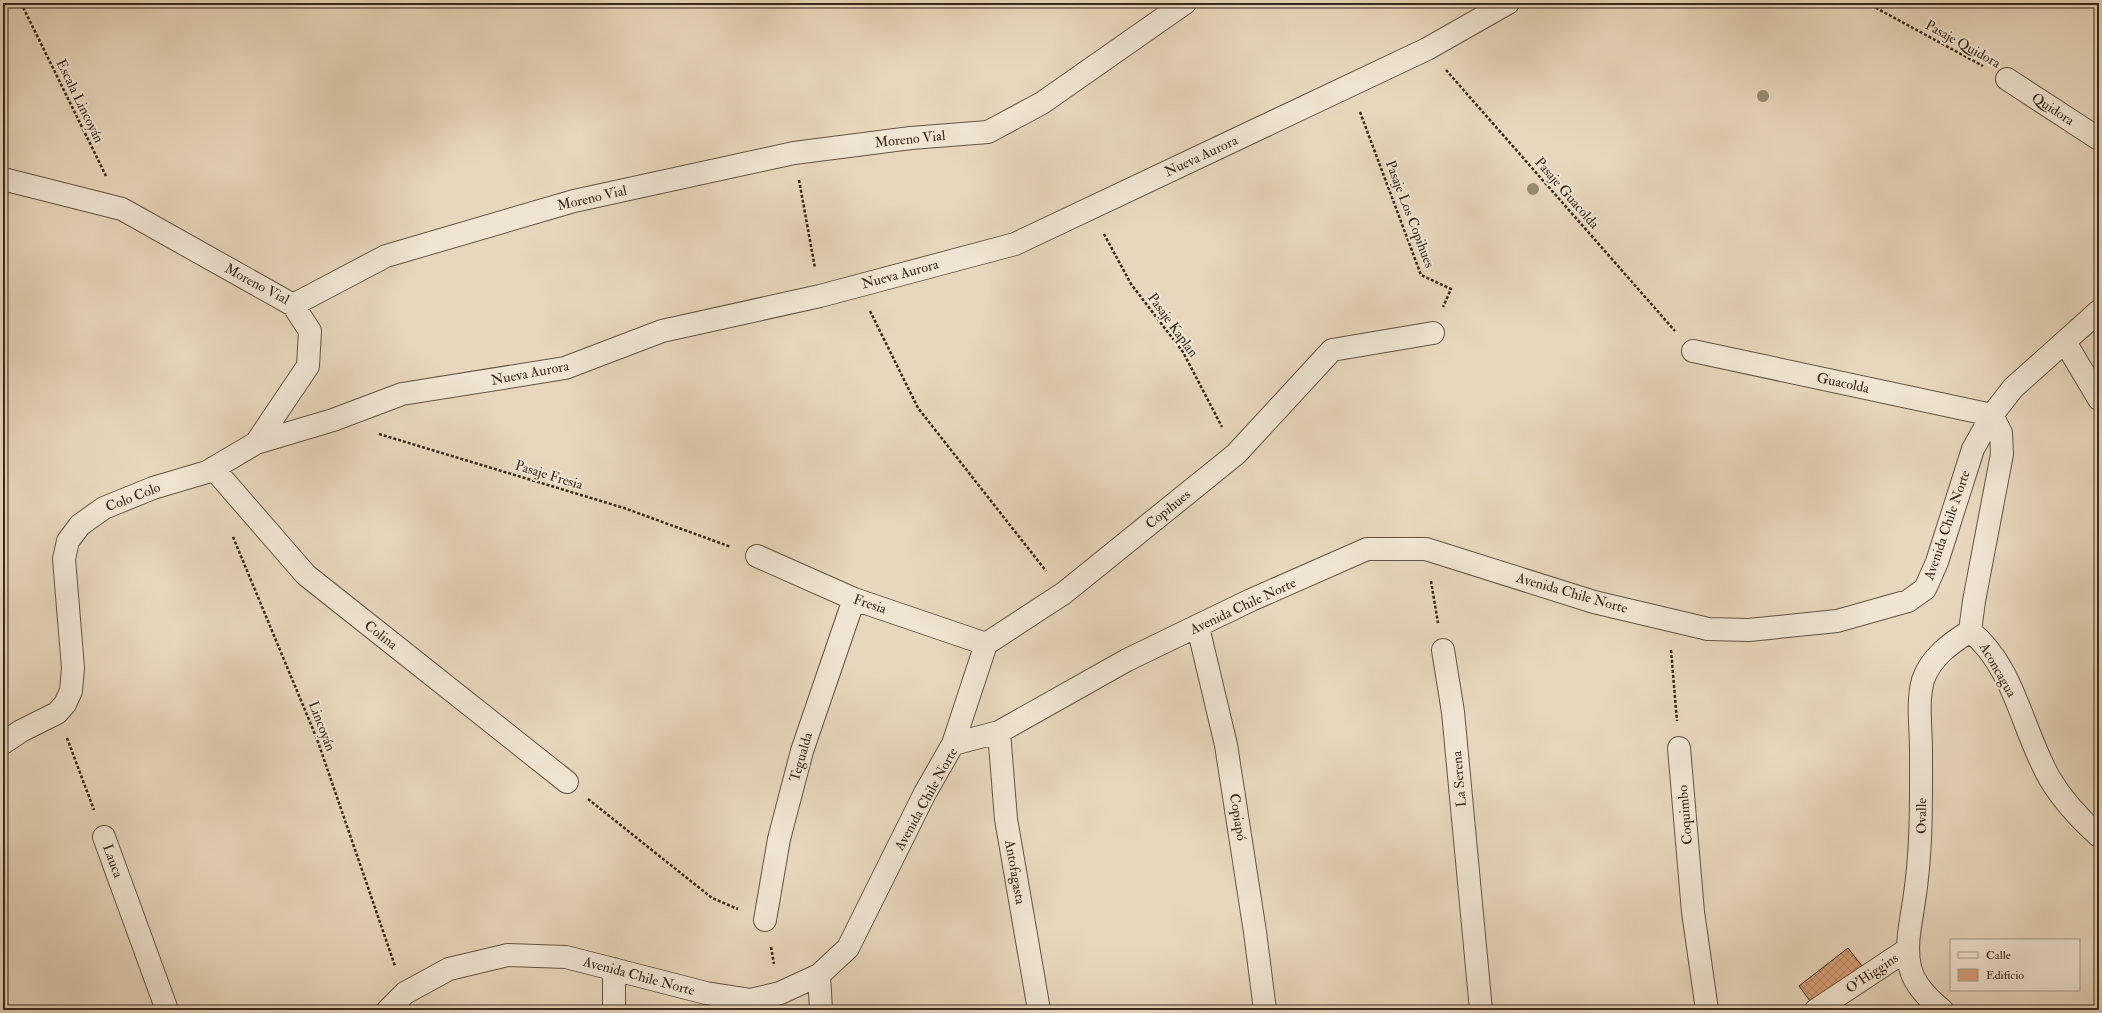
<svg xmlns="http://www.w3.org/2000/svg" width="2102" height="1013" font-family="'IM FELL Double Pica',serif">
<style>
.building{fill:url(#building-cross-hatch);stroke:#37291b}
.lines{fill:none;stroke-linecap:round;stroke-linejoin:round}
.minor-casing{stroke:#635443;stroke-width:24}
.path{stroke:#37291b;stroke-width:2.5;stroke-dasharray:3 2;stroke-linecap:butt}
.minor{stroke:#f0e5d3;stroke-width:22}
.tree{fill:#978c74}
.labels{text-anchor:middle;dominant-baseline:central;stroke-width:4;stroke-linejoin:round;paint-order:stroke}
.street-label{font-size:14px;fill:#37291b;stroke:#f0e5d3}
</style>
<defs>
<pattern id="building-cross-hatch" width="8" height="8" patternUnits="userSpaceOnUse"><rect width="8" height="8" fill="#d9a079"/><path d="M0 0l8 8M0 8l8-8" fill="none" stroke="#b18262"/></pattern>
</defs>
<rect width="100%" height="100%" fill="#e8d7bc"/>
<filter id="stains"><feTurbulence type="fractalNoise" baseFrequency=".005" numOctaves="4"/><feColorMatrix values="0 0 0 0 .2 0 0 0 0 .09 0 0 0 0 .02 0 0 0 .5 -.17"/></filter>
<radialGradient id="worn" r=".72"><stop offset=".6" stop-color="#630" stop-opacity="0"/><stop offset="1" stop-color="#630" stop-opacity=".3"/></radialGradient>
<!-- building -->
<path class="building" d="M1848,948L1862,966L1813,1005L1799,986Z"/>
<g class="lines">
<!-- minor casing -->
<g class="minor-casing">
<path id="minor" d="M2007,79L2099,139
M3,179L122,209L293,305L386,256L574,201L794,153L911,138L988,132L1042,103L1185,3
M2065,342L2099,399
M1693,351L1992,415L2001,433L2002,454L1974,601L1970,631C2015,667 2022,731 2050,779C2063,801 2080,819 2099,836
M256,443L333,420L402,394L565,368L662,331L820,296L1015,244L1427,49L1508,3
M213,468L306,575L567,782
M757,556L854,599L986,644
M1198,627L1226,745L1255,932L1265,1010
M1443,650L1453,712L1481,1010
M999,732L1006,819L1039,1010
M3,743L21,731L57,713L65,704L71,691L73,668L64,559L68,541L80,525L104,508L153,488L207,472L256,443L308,366L310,331L293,305
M953,744L986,644L1064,593L1236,454L1332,350L1433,333
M1679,748L1693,912L1707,1010
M104,837L167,1010
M765,920L779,839L802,751L854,599
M614,969V1010
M819,975L821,1010
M388,1010L405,993L449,969L508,955L566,957L706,993L751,1000L780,993L819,975L848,948L925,793L953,744L999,732L1127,660L1251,600L1367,549H1426L1594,602L1708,629L1749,630L1837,621L1908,601L1925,589L1937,562L1973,449L1992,415L2013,388L2099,311
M1816,1010L1908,949
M1942,1010C1929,999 1914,985 1910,967C1905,946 1911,922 1914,901C1922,851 1921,800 1921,750C1921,728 1917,701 1923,680C1931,657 1951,643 1970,631"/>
</g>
<!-- path -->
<path class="path" d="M21,3L106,176
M1867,3L1983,66
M1446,70L1675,331
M1360,112L1421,275L1451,289L1443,307
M799,180L815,268
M1104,234L1131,284L1183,352L1222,427
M870,311L918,408L1046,571
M379,434L624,508L731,547
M233,537L317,739L395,966
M1431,581L1438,623
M1671,650L1677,721
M67,738L94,810
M588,799L712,898L738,909
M771,947L774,964"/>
<!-- minor -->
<use href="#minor" class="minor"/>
</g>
<!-- trees -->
<g class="tree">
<circle cx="1763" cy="96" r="6"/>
<circle cx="1533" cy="189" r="6"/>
</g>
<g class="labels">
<!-- street labels -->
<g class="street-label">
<text transform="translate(1963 44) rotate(29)">Pasaje Quidora</text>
<text transform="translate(80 101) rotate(64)">Escala Lincoyán</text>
<text transform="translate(2053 109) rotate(33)">Quidora</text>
<text transform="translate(910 139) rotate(-6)">Moreno Vial</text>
<text transform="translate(1201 156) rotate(-25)">Nueva Aurora</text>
<text transform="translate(1567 193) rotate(49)">Pasaje Guacolda</text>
<text transform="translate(592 198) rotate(-13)">Moreno Vial</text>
<text transform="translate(1410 214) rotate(69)">Pasaje Los Copihues</text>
<text transform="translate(900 274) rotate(-15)">Nueva Aurora</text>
<text transform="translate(257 284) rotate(28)">Moreno Vial</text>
<text transform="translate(1173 325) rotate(54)">Pasaje Kaplan</text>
<text transform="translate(530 373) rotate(-11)">Nueva Aurora</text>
<text transform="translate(1843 383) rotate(12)">Guacolda</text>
<text transform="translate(549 475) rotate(17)">Pasaje Fresia</text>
<text transform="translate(133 497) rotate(-21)">Colo Colo</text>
<text transform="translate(1168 509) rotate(-39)">Copihues</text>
<text transform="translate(1947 525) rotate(-71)">Avenida Chile Norte</text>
<text transform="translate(1572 593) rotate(16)">Avenida Chile Norte</text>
<text transform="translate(870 604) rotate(19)">Fresia</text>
<text transform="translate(1243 606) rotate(-25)">Avenida Chile Norte</text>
<text transform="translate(381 635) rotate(38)">Colina</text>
<text transform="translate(1998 670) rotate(60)">Aconcagua</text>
<text transform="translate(322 726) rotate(69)">Lincoyán</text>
<text transform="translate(801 757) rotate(-74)">Tegualda</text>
<text transform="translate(1459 779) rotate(-95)">La Serena</text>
<text transform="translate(926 799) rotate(-61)">Avenida Chile Norte</text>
<text transform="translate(1685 815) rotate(-95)">Coquimbo</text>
<text transform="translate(1921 816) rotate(-90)">Ovalle</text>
<text transform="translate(1238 817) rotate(81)">Copiapó</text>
<text transform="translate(113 861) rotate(70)">Lauca</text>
<text transform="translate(1015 872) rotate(80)">Antofagasta</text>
<text transform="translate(1872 973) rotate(-34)">O'Higgins</text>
<text transform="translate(639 976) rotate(15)">Avenida Chile Norte</text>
</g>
</g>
<!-- margin -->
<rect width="2102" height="1013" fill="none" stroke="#e8d7bc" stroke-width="16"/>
<rect x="4" y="4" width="2094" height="1005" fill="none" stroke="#37291b" stroke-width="2"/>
<rect x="8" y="8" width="2086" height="997" fill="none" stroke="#37291b"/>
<!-- legend -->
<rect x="1950" y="939" width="130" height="52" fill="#f0e5d3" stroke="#a69a89"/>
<rect x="1958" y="952" width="20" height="6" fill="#f0e5d3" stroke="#a69a89"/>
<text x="1986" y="959" font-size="12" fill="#37291b">Calle</text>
<rect x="1958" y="969" width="20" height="12" fill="#d9a079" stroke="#a69a89"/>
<text x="1986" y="979" font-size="12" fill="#37291b">Edificio</text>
<rect width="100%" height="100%" filter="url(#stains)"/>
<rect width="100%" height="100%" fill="url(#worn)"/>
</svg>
